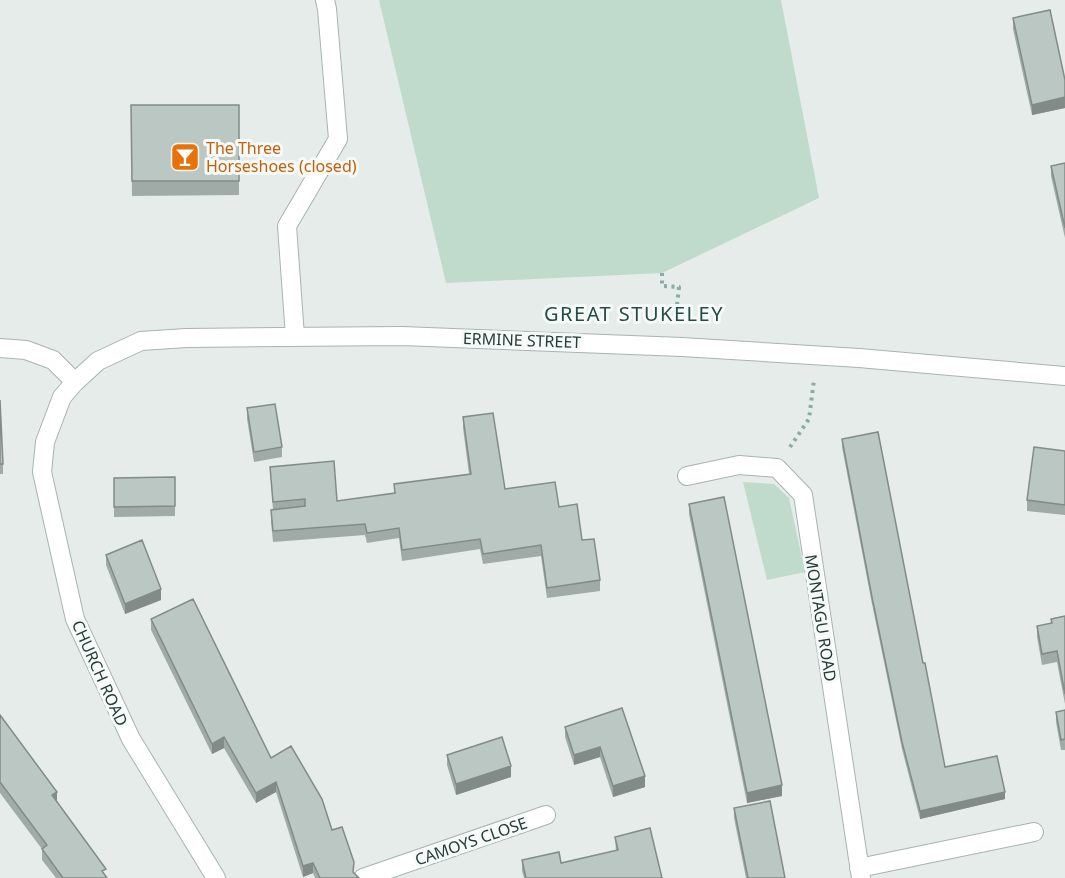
<svg xmlns="http://www.w3.org/2000/svg" width="1065" height="878" font-family="'Noto Sans',sans-serif">
<style>
.green{fill:#c0dbcb}
.lines{fill:none;stroke-linecap:round;stroke-linejoin:round}
.minor-casing{stroke:#a8b4b1;stroke-width:20}
.path{stroke:#89aca6;stroke-width:4;stroke-dasharray:3 4.5;stroke-linecap:butt}
.minor{stroke:#fff;stroke-width:18}
.wall{fill:#a0aba8}
.shaded-wall{fill:#828b88}
.building{fill:#bac7c3;stroke:#828b88;stroke-width:1.5}
.labels{text-anchor:middle;dominant-baseline:central;stroke-width:6;stroke-linejoin:round;paint-order:stroke}
.food-label{font-size:16px;fill:#c56008;stroke:#f5f9f7;text-anchor:start}
.street-label{font-size:16px;fill:#263c39;stroke:#f5f9f7}
.quarter-label{font-size:20px;letter-spacing:1.5px;fill:#244c47;stroke:#f5f9f7}
</style>
<rect width="100%" height="100%" fill="#e5ecea"/>
<!-- green -->
<path class="green" d="M379,0H781L819,198L662,273L446,283Z
M743,482L774,484L789,498L805,572L767,580Z"/>
<g class="lines">
<!-- minor casing -->
<g class="minor-casing">
<path id="minor" d="M295,336L287,226L338,139L327,9L325,0
M0,348L26,350L53,360L75,382
M687,476L739,465L777,468L803,495L861,878
M859,868L1034,832
M216,878L131,739L75,619L42,472L45,442L62,397L75,382L98,361L141,341L186,338L402,336L682,347L859,358L1065,376
M363,878L546,815"/>
</g>
<!-- path -->
<path class="path" d="M662,273V286L679,287L675,323
M790,447L809,419L814,380"/>
<!-- minor -->
<use href="#minor" class="minor"/>
</g>
<!-- wall -->
<path class="wall" d="M1013,18L1065,80V108L1032,115L1013,29Z
M131,105H239V195L132,196Z
M1065,163V238L1051,176V166Z
M0,400L3,464V474H0Z
M247,408L282,447V457L254,462L247,419Z
M463,417L505,489L559,507L582,540L600,580V591L547,598L541,556L483,564L480,549L402,561L399,538L367,543L365,535L273,542L271,521V510H273L270,467L337,501L394,494V484L469,474L463,428Z
M842,439L923,663L945,767L1005,799L920,819L902,749L872,604L842,447Z
M1065,451V515L1027,511V500Z
M175,477V516L114,517V478Z
M689,504L782,796L747,803L689,514Z
M106,555L161,600L125,614L106,565Z
M1065,616V704L1057,662L1042,665L1037,637V626L1051,624V619Z
M151,619L332,830L354,873L359,878H315L313,873L303,877L276,792L256,803L224,748L212,754L151,630Z
M622,708L645,787L613,797L600,757L574,765L565,737V727Z
M1065,710V750H1061L1056,722V712Z
M0,715L57,802L107,878H56L42,860V849L0,793Z
M447,755L511,777L456,795L447,765Z
M734,808L785,878H746L734,818Z
M615,837L662,878H524L522,871V860L561,863L616,851Z"/>
<!-- shaded-wall -->
<path class="shaded-wall" d="M1065,97V108L1032,115V105Z
M161,589V600L125,614V604Z
M224,737V748L212,754V744Z
M600,747V757L574,765V755Z
M511,766V777L456,795V784Z
M645,776V787L613,797V786Z
M276,782V792L256,803V793Z
M782,785V796L747,803V793Z
M57,792V802L52,795Z
M1005,792V799L920,819V811Z
M313,863V873L303,877V866Z"/>
<!-- building -->
<path class="building" d="M1050,10L1065,80V97L1032,105L1013,18Z
M131,105H239V181H132Z
M1065,163V228L1051,166Z
M0,400L3,464H0Z
M275,404L282,447L254,452L247,408Z
M493,413L505,489L555,482L559,507L577,504L582,540L594,539L600,580L547,588L541,545L483,554L480,539L402,550L399,528L367,533L365,524L273,531L271,510L305,506V499L273,502L270,467L334,461L337,501L395,493L394,484L471,474L463,417Z
M878,432L923,663H925L945,767L997,756L1005,792L920,811L902,742L872,597L842,439Z
M1034,447L1065,451V505L1027,500Z
M175,477V506L114,507V478Z
M724,497L782,785L747,793L689,504Z
M142,540L161,589L125,604L106,555Z
M193,599L271,758L291,746L322,799L332,830L342,827L354,862L353,872L359,878H320L313,863L303,866L276,782L256,793L224,737L212,744L151,619Z
M1065,616V694L1057,651L1042,654L1037,626L1052,623L1051,619Z
M622,708L645,776L613,786L600,747L574,755L565,727Z
M1065,710V739L1061,740L1056,712Z
M0,715L57,792L52,795L106,869L102,871L107,878H63L42,849L47,845L0,782Z
M502,737L511,766L456,784L447,755Z
M770,801L785,878H748L734,808Z
M650,828L662,878H526L522,860L559,852L561,863L618,850L615,837Z"/>
<!-- icons -->
<defs>
<g id="bar-square" transform="scale(1.5)"><rect x="-9" y="-9" width="18" height="18" rx="4" fill="#e8710a" stroke="#f5f9f7"/><path d="M-6-5H6L.8 .8V4.5H3.5V6h-7V4.5H-.8V.8Z" fill="#fff"/></g>
</defs>
<g fill-rule="evenodd">
<use href="#bar-square" x="185" y="157"/>
</g>
<g class="labels">
<!-- food labels -->
<g class="food-label">
<text x="206" y="148">The Three<tspan x="206" dy="18">Horseshoes (closed)</tspan></text>
</g>
<!-- street labels -->
<g class="street-label">
<text transform="translate(522 340) rotate(2)">ERMINE STREET</text>
<text transform="translate(821 618) rotate(81)">MONTAGU ROAD</text>
<text transform="translate(100 673) rotate(66)">CHURCH ROAD</text>
<text transform="translate(471 841) rotate(-19)">CAMOYS CLOSE</text>
</g>
<!-- quarter labels -->
<g class="quarter-label">
<text x="634" y="313">GREAT STUKELEY</text>
</g>
</g>
</svg>
